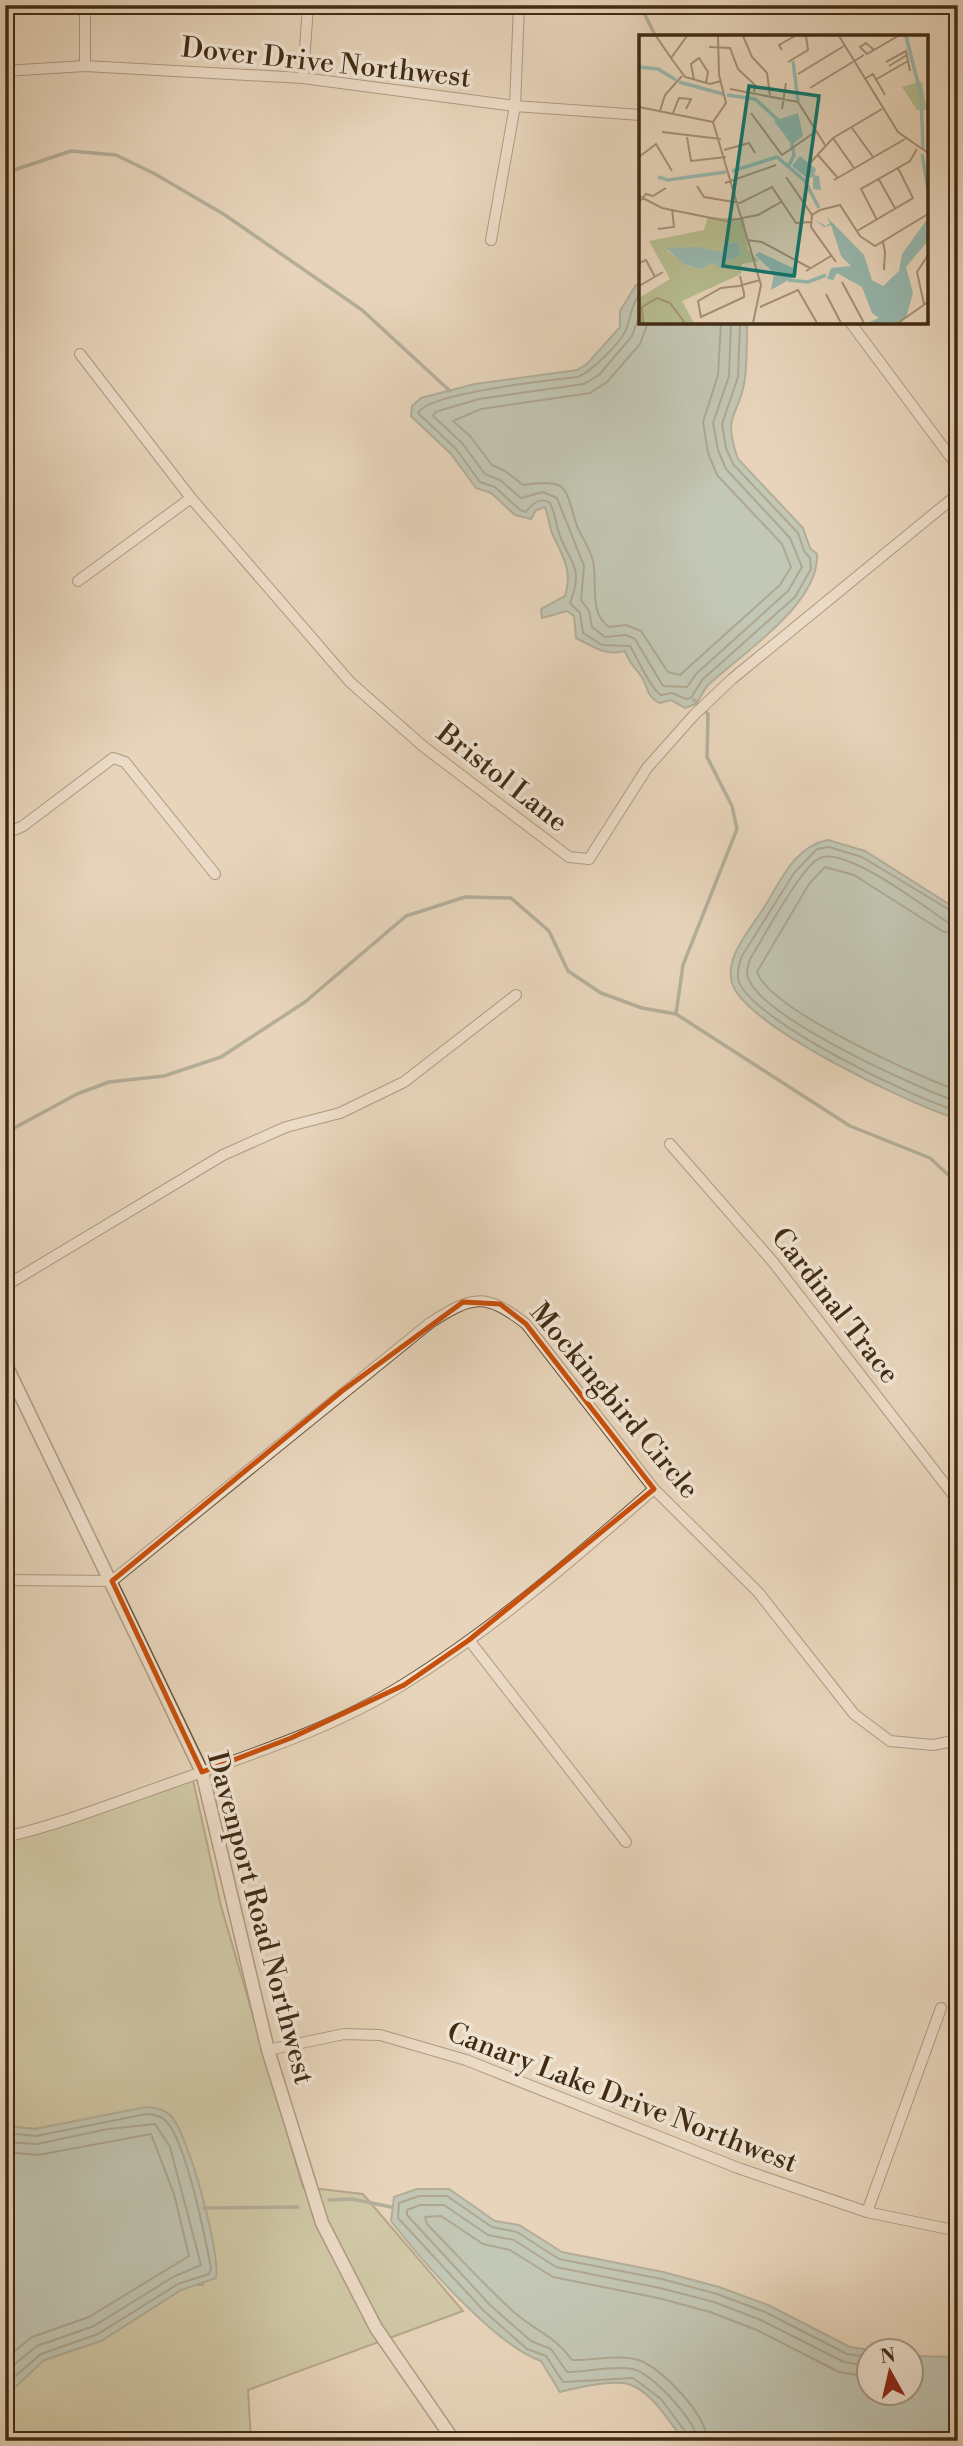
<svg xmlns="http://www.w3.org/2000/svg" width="963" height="2446" font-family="'Libre Bodoni',serif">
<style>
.green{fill:#b6bd90;stroke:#7c7452;stroke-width:2}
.water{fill:#97b8af;stroke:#758071;stroke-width:2}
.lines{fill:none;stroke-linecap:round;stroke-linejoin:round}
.shore{stroke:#6c7261;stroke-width:2}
.stream{stroke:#758071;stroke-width:3.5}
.minor-casing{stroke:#6a553d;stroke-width:12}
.tertiary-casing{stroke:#6a553d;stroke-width:15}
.minor{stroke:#efe3d2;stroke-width:10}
.tertiary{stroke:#efe3d2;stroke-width:12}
.marked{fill:none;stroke:#c7500d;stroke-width:5;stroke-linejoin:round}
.labels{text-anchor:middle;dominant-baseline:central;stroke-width:7;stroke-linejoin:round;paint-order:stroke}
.street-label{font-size:28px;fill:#412b13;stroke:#efe3d2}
.inset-river{fill:none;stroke:#97b8af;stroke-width:3.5}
.inset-road{fill:none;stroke:#a59077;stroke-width:2}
.view{fill:#0f766e;fill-opacity:0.15;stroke:#0f766e;stroke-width:3.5}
.inset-edge{fill:none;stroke:#412b13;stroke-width:3.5}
</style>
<rect width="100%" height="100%" fill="#e7d4ba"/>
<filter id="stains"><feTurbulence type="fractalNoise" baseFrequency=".00286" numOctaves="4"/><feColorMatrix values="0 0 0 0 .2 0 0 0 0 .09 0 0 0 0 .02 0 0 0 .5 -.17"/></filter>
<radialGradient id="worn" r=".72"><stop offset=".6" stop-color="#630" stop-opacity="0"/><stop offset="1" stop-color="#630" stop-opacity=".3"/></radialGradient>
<!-- green -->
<path class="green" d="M193,1780L221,1906L303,2187L363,2194L463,2311L248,2390L251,2441H5V2397L17,2382L44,2360L101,2341L181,2290L192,2285H203L213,2243L184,2141L58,2125L35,2129L5,2126V1834Z"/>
<!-- water -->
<path class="water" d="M636,285H641V322H747C747,340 747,360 745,378C740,418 721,411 738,459L803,528L810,548L817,554C820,604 741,654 707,686L696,704L685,708L671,700L660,703C645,696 649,687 641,676C634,666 629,663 625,651C604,656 594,647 576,638L574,616L567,611L542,618L541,609L565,596C573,571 563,557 553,535C549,527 549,517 545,507L536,510L531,519L515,515L491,493L476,488L451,454L411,416L412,406L421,398L475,384L577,370L587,364L620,327V311Z
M828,840L865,851L958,910V1119C913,1106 745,1026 732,983C724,957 752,927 765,906C781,880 795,846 828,840Z
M146,2107C156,2108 164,2109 171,2116C188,2133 221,2254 216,2278L181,2290L101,2341L44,2360L5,2397V2126L35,2129Z
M417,2189H449L495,2221L519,2225L562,2252L663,2272L719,2287L768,2305L850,2347L878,2351L869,2352V2394H911V2356L958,2357V2441H684C670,2423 654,2394 631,2385C616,2379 576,2388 560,2392L541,2361C495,2345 422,2261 391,2221L394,2197Z"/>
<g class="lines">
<!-- shore -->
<path class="shore" d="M641,292C631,306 632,312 627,327C622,342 593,370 578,377C552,380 427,393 418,413L456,449L480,482L495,487L520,510L526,512C532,504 540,496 550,503C555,513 555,520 558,530C566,560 586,564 570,603L580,613L583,633L602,645L630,646C637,657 651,690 661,695L672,693L686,699L691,698L702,680L795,597L811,569L810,558L804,551L798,533L733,464L726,448L722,424L738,377L740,322
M641,311L632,336L599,375L584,384L479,399L435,412L433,416L462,443L485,474L500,480L521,498L543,492L557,498L584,566L581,600L589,611L592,627L605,637L626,635L635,639L663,686L687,687L696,674L788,591L802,567L790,538L726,469L718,450L713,423L729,376L731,322
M648,322L640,344L607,382L590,393L481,409L453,421L470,436L492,465L505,471L523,485C570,479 564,486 577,526C582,538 590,548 593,561C598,582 588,613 609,627L626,625L641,631L668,672L680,675L780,585L791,567L782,544L717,475L708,453L703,422L718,375L721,322
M958,915L862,857L829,847L817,849L794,873L742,956C739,964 736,973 739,982C755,1022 914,1099 958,1111
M958,924L947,922C925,907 845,846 820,858C801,866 763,939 750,959C748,966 745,973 749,980C767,1020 915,1087 958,1102
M958,935L942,931L854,875L825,867L809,884L757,972C771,1011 917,1075 958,1091
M5,2133L36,2136L146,2114C154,2115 160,2115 166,2121C186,2142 205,2237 211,2268L209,2274L178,2284L98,2334L41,2354L5,2385
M5,2142L37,2144L108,2129L155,2124L170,2147L201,2265L173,2277L94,2326L37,2346L5,2372
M5,2152L38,2155L151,2134L174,2194L189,2256L89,2317L32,2337L5,2359
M689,2441L687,2434L661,2399L633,2378L563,2382L546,2356L527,2349L484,2311L398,2218L399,2203L419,2196H447L492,2227L517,2232L559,2259L662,2279L717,2294L765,2312L847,2354L869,2357
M698,2441C697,2422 652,2373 633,2369C612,2365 587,2372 567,2372L551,2349L531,2341L490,2305L407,2215V2210L420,2205H444L488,2235L514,2240L556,2267L660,2288L714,2302L761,2320L844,2362L869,2366
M708,2441C707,2416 662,2367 638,2360C618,2354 592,2361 572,2360C555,2336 537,2332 515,2313C484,2285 456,2254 427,2224L425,2217L441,2216L483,2244L510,2250L553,2277L658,2298L710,2312L757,2330L839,2372L869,2377"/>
<!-- stream -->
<path class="stream" d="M640,5L656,37
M5,173L71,151L116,155L155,174L225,215L362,310L450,391
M676,1014L683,965L737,829L732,806L707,757L708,714L694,700
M5,1133L77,1094L109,1082L164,1076L221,1057L305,1002L406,916L465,897L511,898L549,931L568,971L601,993L642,1008L676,1014L850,1126L930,1158L958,1184
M329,2200L352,2199L391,2207
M204,2208L298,2207"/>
<!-- minor casing -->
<g class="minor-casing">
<path id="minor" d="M85,5V66
M5,71L85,66L303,78L515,106L641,115
M303,78L308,5
M491,240L515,106L519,5
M850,322L958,467
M80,354L191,498L350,682L424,747L569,857L589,859L647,768L694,715L732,679L958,494
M78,581L191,498
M5,834L23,826L113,758L125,762L215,874
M670,1144L773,1262L958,1501
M5,1286L223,1155L286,1127L340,1113L404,1082L516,995
M5,1580L112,1581L430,1323C472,1296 485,1292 526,1324L654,1489L758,1592L854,1714L890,1741L933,1745L958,1740
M469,1640L626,1842
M5,1837C62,1824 116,1802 171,1783C249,1755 334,1728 404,1684C494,1628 575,1558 654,1489
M268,2050L344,2034L380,2035L466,2060L738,2168L867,2212L958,2231
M867,2212L941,2008"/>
</g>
<!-- tertiary casing -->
<g class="tertiary-casing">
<path id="tertiary" d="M5,1363L202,1772L268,2050L322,2223L376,2328L454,2441"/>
</g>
<!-- minor -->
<use href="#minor" class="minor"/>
<!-- tertiary -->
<use href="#tertiary" class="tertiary"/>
</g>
<!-- marked area -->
<path d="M0 0H963V2446H0ZM463,1302L500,1304L526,1324L654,1489L469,1640L404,1685L291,1738L202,1772L112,1581L342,1391Z" fill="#e7d4ba" fill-opacity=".55" fill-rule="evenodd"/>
<path class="marked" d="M463,1302L500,1304L526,1324L654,1489L469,1640L404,1685L291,1738L202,1772L112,1581L342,1391Z"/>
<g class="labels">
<!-- street labels -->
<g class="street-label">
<text transform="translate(326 63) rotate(6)">Dover Drive Northwest</text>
<text transform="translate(502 778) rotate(38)">Bristol Lane</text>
<text transform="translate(835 1306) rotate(52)">Cardinal Trace</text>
<text transform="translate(614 1401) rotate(50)">Mockingbird Circle</text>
<text transform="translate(260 1918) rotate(75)">Davenport Road Northwest</text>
<text transform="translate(622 2098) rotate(21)">Canary Lake Drive Northwest</text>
</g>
</g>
<!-- overview -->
<g transform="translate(639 35)">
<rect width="289" height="289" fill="#e7d4ba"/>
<path d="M283,46L285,58L288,75H278L263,52ZM69,182L105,184L109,215L120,226L103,229L102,239L43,266L55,288H0V263L31,244L10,206L65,195ZM99,207L102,221L86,226L82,233L74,228L61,234L48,231L28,215L82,217L85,208Z" fill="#b6bd90" fill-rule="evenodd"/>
<path d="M159,78L164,101L153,110L135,86ZM161,121L177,134L175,140L180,141L182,155L174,154V142L168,143L153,131ZM188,182L225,220L233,245L244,251L260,236L263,219L289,183L288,207L267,232L274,258L267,283L256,288H228L240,283L233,278L223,252L198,238L194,245L188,244L192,233L212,231L202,221L192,190L185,192L176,185L187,191L191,188ZM99,207L102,221L86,226L83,234L74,228L61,234L46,230L27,213L60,212L82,217L85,208ZM120,217L158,235V240L132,255L135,238L116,220Z" fill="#97b8af"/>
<path class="inset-river" d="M267,1L282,60L284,114M154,26L159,66M0,32L19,34L37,45M40,47L84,59M88,60L116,64L139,85M283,119L289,154M149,132L155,120L153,109M93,136L138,122L166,146L180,173M19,142L29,145L87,137M149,245L169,247L187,240"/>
<path class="inset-road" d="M17,1L32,23L48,1M79,1L80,40L87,68L74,87L122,250L114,288M104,1L113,22L128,38L131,60M200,1L259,97L289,118M70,12L91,13L99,34L116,50L115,57M143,15L140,10L156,1M235,15L227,8L221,12L228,19L259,1M32,23L46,42L71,49L82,46M149,27L169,15L167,1M247,27L267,16L271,36M250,31L268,20M159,39L205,11M227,43L234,39L246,60M55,45L52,29L60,23L69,37L67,48M236,45L269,26M171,53L225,20M91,54L159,67L186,110M0,72L74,87M143,74L147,48M21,76L26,60L43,41M34,78L40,63L52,64L47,74M112,78L143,120L176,97M213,93L234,122M23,97L82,104M48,102L52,126L87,122M194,103L215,133M85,115L110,108L116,118M178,119L198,142M0,122L17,109L33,136M172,127L194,103L243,74M147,142L173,180M239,143L256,173M195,145L266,104M86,148L137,130M58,151L65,162L101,168L133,152L157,188L172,187M0,161L23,173L87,186L119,180L142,167M0,167L7,159L14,161L27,153M238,185L222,154L271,126L278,114M19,194L35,192L33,174M218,196L274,163L259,133M108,205L123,207L171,233M244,207L246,217L245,235V229M197,227L172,192L173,180L181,175L201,170L221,201L236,211L289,179M0,228L7,225L16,242M167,236L192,221M101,241L102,245L103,250L105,258V262L62,282L59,266L82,253L100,251L103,250L121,245M203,247L225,288M0,251L24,237M187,259L202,288M285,269L278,237L289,220M121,272L159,255L178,288M4,288L3,272L18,263L31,268L46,288M259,288L289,267"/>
<path class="view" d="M110,51L180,61L155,241L84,231Z"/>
<rect width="289" height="289" class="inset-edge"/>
</g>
<!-- margin -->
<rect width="963" height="2446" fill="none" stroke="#e7d4ba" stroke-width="28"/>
<rect x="7" y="7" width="949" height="2432" fill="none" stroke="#412b13" stroke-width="3.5"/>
<rect x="14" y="14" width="935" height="2418" fill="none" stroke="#412b13" stroke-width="2"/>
<!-- north arrow -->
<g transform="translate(890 2372) rotate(352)"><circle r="33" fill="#efe3d2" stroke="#a99986" stroke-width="2"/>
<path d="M0-5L12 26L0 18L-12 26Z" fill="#8f2418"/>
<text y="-10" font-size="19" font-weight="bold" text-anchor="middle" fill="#412b13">N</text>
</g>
<rect width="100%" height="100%" filter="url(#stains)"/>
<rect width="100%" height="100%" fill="url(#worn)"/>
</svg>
